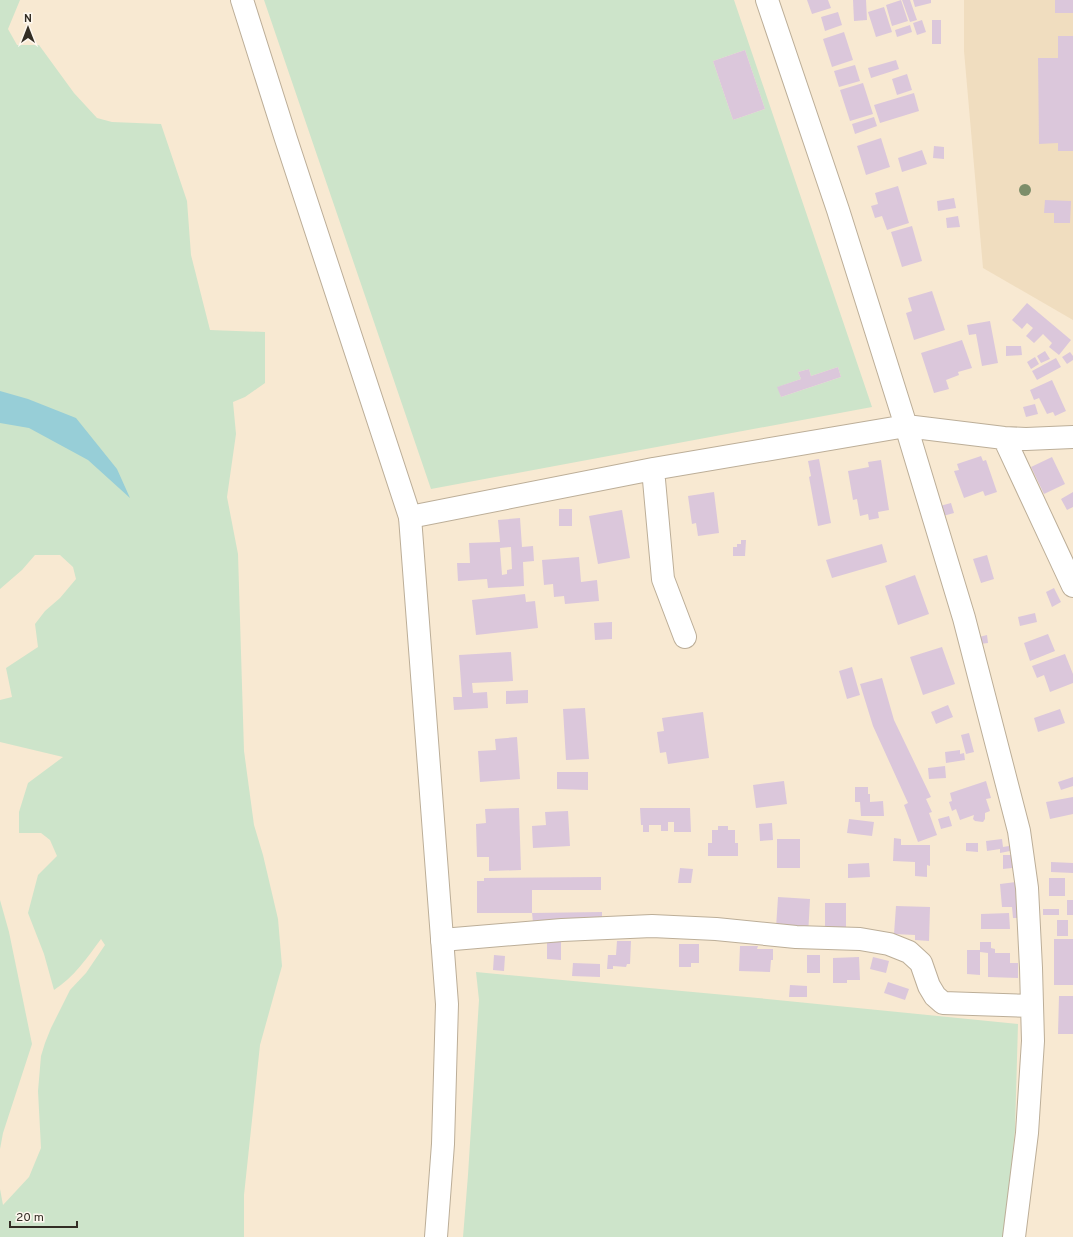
<svg xmlns="http://www.w3.org/2000/svg" width="1073" height="1237" font-family="Overpass,sans-serif">
<style>
.built{fill:#f0ddbf}
.green{fill:#cde4ca;fill-rule:evenodd}
.water{fill:#97ced7}
.building{fill:#dbc7db;fill-rule:evenodd}
.lines{fill:none;stroke-linecap:round;stroke-linejoin:round}
.minor-casing{stroke:#bcae98;stroke-width:24}
.secondary-casing{stroke:#bcae98;stroke-width:24}
.minor{stroke:#fff;stroke-width:22}
.secondary{stroke:#fff;stroke-width:22}
.tree{fill:#7d8e6a}
</style>
<rect width="100%" height="100%" fill="#f8e9d2"/>
<!-- built -->
<path class="built" d="M964,0H1073V320L983,268L964,51Z"/>
<!-- green -->
<path class="green" d="M0,0H20L8,29L17,45H39L74,93L97,118L112,122L161,124L187,201L191,255L210,330L265,332V383L245,397L233,402L236,434L227,497L238,554L244,751L254,825L263,855L278,919L282,966L260,1045L244,1195V1237H0V1189L3,1205L29,1177L41,1148L38,1091L41,1056L45,1043L51,1028L70,990L86,973L105,945L101,939C87,958 74,977 54,990L44,954L28,913L38,875L57,856L50,840L41,833H19V812L28,783L63,757L0,742V700L12,697L6,668L38,647L35,624L45,611L60,598L76,579L73,567L60,555H35L22,570L0,589Z
M264,0H734L872,407L431,489ZM745,50L765,109L733,120L713,61ZM838,367L841,377L781,397L778,387L801,379L798,372L809,369L811,376Z
M0,900L9,932L32,1044L3,1133L0,1149Z
M476,972L758,998L1018,1024L1015,1130L1004,1237H463L468,1175L479,1000Z"/>
<!-- water -->
<path class="water" d="M0,391L28,399L76,418L117,469L130,498L88,460L29,428L0,423Z"/>
<!-- building -->
<path class="building" d="M807,0H828L831,8L812,14Z
M853,0H866L867,20L854,21Z
M901,0L908,21L892,26L886,5Z
M902,0H910L917,20L910,22Z
M913,0H931V3L915,7Z
M1055,0H1073V13H1055Z
M884,7L892,32L876,37L868,12Z
M838,12L842,25L825,31L821,17Z
M922,20L926,32L917,35L913,23Z
M932,20H941V44H932Z
M910,25L912,32L897,37L895,30Z
M844,32L853,60L832,67L823,39Z
M1058,36H1073V151H1058V143L1039,144L1038,58H1058Z
M745,50L765,109L733,120L713,61Z
M896,60L899,69L871,78L868,68Z
M855,65L860,81L839,87L834,71Z
M907,74L912,90L897,95L892,79Z
M863,83L873,114L850,121L840,90Z
M914,93L919,111L880,123L874,105Z
M874,117L877,126L855,134L852,124Z
M881,138L890,167L866,175L857,146Z
M934,146L944,147V159L933,158Z
M922,150L927,164L902,172L898,158Z
M898,186L909,223L887,230L882,216L875,218L871,206L878,204L875,193Z
M954,198L956,208L938,211L937,201Z
M1045,200L1071,201L1070,223H1054V213H1044Z
M958,216L960,227L947,228L946,218Z
M912,226L922,261L902,267L891,232Z
M932,291L945,330L914,340L906,313L912,311L908,298Z
M1027,303L1071,340L1059,355L1049,347L1052,343L1043,334L1034,343L1026,336L1033,328L1027,323L1022,329L1012,320Z
M990,321L998,363L982,366L976,334L969,335L967,325Z
M962,340L972,368L958,372L959,375L946,380L949,389L934,393L921,353Z
M1006,346H1021L1022,355L1006,356Z
M1045,351L1050,359L1041,363L1037,356Z
M1070,352L1073,356V360L1067,364L1062,357Z
M1035,357L1039,364L1031,369L1027,362Z
M1056,358L1061,367L1037,380L1032,371Z
M838,367L841,377L781,397L777,387L801,379L798,372L809,369L811,376Z
M1052,380L1066,411L1055,416L1053,412L1047,414L1039,398L1034,400L1030,390Z
M1035,404L1038,414L1026,417L1023,407Z
M981,456L983,461L986,460L997,492L985,496L983,491L964,498L954,471L959,470L957,464Z
M1052,457L1065,484L1044,494L1031,467Z
M819,459L831,523L818,526L809,477L811,476L808,461Z
M881,460L889,510L878,512L879,518L869,520L868,514L860,516L857,499L853,500L848,471L869,467L868,462Z
M714,492L719,533L698,536L696,523L692,524L688,496Z
M1073,492V507L1067,510L1061,499Z
M951,503L954,513L943,516L940,506Z
M559,509H572V526H559Z
M622,510L630,558L598,564L589,516Z
M520,518L522,547L533,546L534,561L523,562L524,586L488,588L487,579L458,581L457,563H470L469,543L500,542L498,520ZM511,547L512,569L507,570V574L502,575L500,548Z
M741,540H746L745,556H733V547H737V544H741Z
M882,544L887,562L832,578L826,560Z
M987,555L994,579L981,583L973,559Z
M579,557L581,582L597,580L599,601L565,604L564,596L554,597L553,584L544,585L542,560Z
M915,575L929,614L898,625L885,586Z
M1054,588L1061,602L1052,607L1046,592Z
M525,594L526,602L535,601L538,628L476,635L472,600Z
M1035,613L1037,622L1020,626L1018,617Z
M612,622V639L595,640L594,623Z
M1048,634L1055,651L1030,661L1024,643Z
M987,635L988,643L980,644L979,637Z
M942,647L955,684L923,695L910,657Z
M511,652L513,681L472,683L473,693L487,692L488,708L454,710L453,697H462L459,655Z
M1065,654L1073,674V683L1050,692L1044,675L1037,678L1032,666Z
M852,667L860,695L847,699L839,671Z
M882,678L894,720L931,797L926,799L932,812L929,813L937,835L918,842L904,805L908,803L873,726L860,684Z
M528,690V703L506,704V691Z
M948,705L953,717L936,724L931,712Z
M585,708L589,759L566,760L563,709Z
M1060,709L1065,723L1038,732L1034,718Z
M703,712L709,758L668,764L666,752L660,753L657,732L664,731L662,718Z
M969,733L974,752L966,754L961,735Z
M517,737L520,779L480,782L478,751L496,750L495,739Z
M960,750V754L964,753L965,760L946,763L945,752Z
M945,766L946,778L929,779L928,768Z
M557,772H588V790L557,789Z
M1073,777V786L1061,790L1058,782Z
M784,781L787,804L756,808L753,785Z
M986,781L991,798L986,799L990,811L985,813V819L983,822L975,821L973,819L974,815L960,820L956,809L952,811L949,802L952,801L950,793Z
M855,787H868V794H870V802L883,801L884,816H861L860,802H855Z
M1073,797V814L1050,819L1046,802Z
M519,808L521,870L489,871V857H477L476,824L486,823L485,809Z
M640,808H690L691,832H674V822H668V831H661V825H649V832H643V825H641Z
M568,811L570,846L533,848L532,826L546,825L545,812Z
M949,816L952,826L941,829L938,819Z
M849,819L874,822L872,836L847,833Z
M772,823L773,840L760,841L759,824Z
M718,826H728V830H735V843H738V856H708V843H712V830H718Z
M894,838L901,839V845H930V866L927,865V877L915,876V862L893,861Z
M777,839H800V868H777Z
M1002,839L1003,847L1009,846L1010,851L1000,853V849L987,851L986,841Z
M966,843H978V852L966,851Z
M1003,855H1012V868L1003,869Z
M1051,862L1073,863V873L1051,872Z
M869,863L870,877L848,878V864Z
M680,868L693,869L691,883H678Z
M601,877V890H532V913H477V881H484V878Z
M1049,878H1065V896H1049Z
M1016,882L1020,918H1013L1012,907H1002L1000,884Z
M778,897L810,899L808,936L776,928Z
M1067,900H1073V915H1067Z
M825,903H846V933H825Z
M896,906L930,907L929,941L915,940V935L894,934Z
M1043,909H1059V915H1043Z
M602,912V921L533,922L532,913Z
M1009,913L1010,929H981V914Z
M1057,920H1068V936H1057Z
M1054,939H1073V985H1054Z
M547,940H561V960L547,959Z
M617,941H631L630,964H627L626,967L613,966V969H607L608,955H616Z
M980,942H991V948L995,949V953H1010V963H1018V978L988,977V953L980,952V975L967,974V950H980Z
M679,944H699V963H691V967H679Z
M740,946H758L757,949H773V960H771L770,972L739,971Z
M494,955L505,956L504,971L493,970Z
M807,955H820V973H807Z
M859,957L860,980H847V983H833V958Z
M873,957L889,961L886,973L870,969Z
M573,963L600,964V977L572,976Z
M888,982L909,989L905,1000L884,993Z
M790,985L807,986V997H789Z
M1059,996H1073V1034H1058Z"/>
<g class="lines">
<!-- minor casing -->
<g class="minor-casing">
<path id="minor" d="M767,0L838,210L906,426L964,618L1019,831L1027,888L1031,968L1033,1041L1027,1133L1014,1237
M1004,438L1073,586
M653,469L663,579L685,637
M410,517L653,469L906,426L1004,438L1026,439L1073,437
M442,940L562,930L652,926L716,929L796,937L860,939L889,944L909,952L921,963L929,986L935,996L943,1003L1032,1006"/>
</g>
<!-- secondary casing -->
<g class="secondary-casing">
<path id="secondary" d="M242,0L286,139L410,517L447,1004L443,1144L436,1237"/>
</g>
<!-- minor -->
<use href="#minor" class="minor"/>
<!-- secondary -->
<use href="#secondary" class="secondary"/>
</g>
<!-- trees -->
<circle class="tree" cx="1025" cy="190" r="6"/>
<!-- north arrow -->
<g transform="translate(28 28)" stroke="#fdf7ee" stroke-width="3" paint-order="stroke">
<path d="M0-3L7 15L0 10L-7 15Z" fill="#332d24"/>
<text y="-6" font-size="11" font-weight="bold" text-anchor="middle" fill="#332d24">N</text>
</g>
<!-- scale -->
<path d="M10 1221v6h67v-6" fill="none" stroke="#332d24" stroke-width="2"/>
<text x="16" y="1221" font-size="12" fill="#332d24" stroke="#fdf7ee" stroke-width="3" paint-order="stroke">20 m</text>
</svg>
